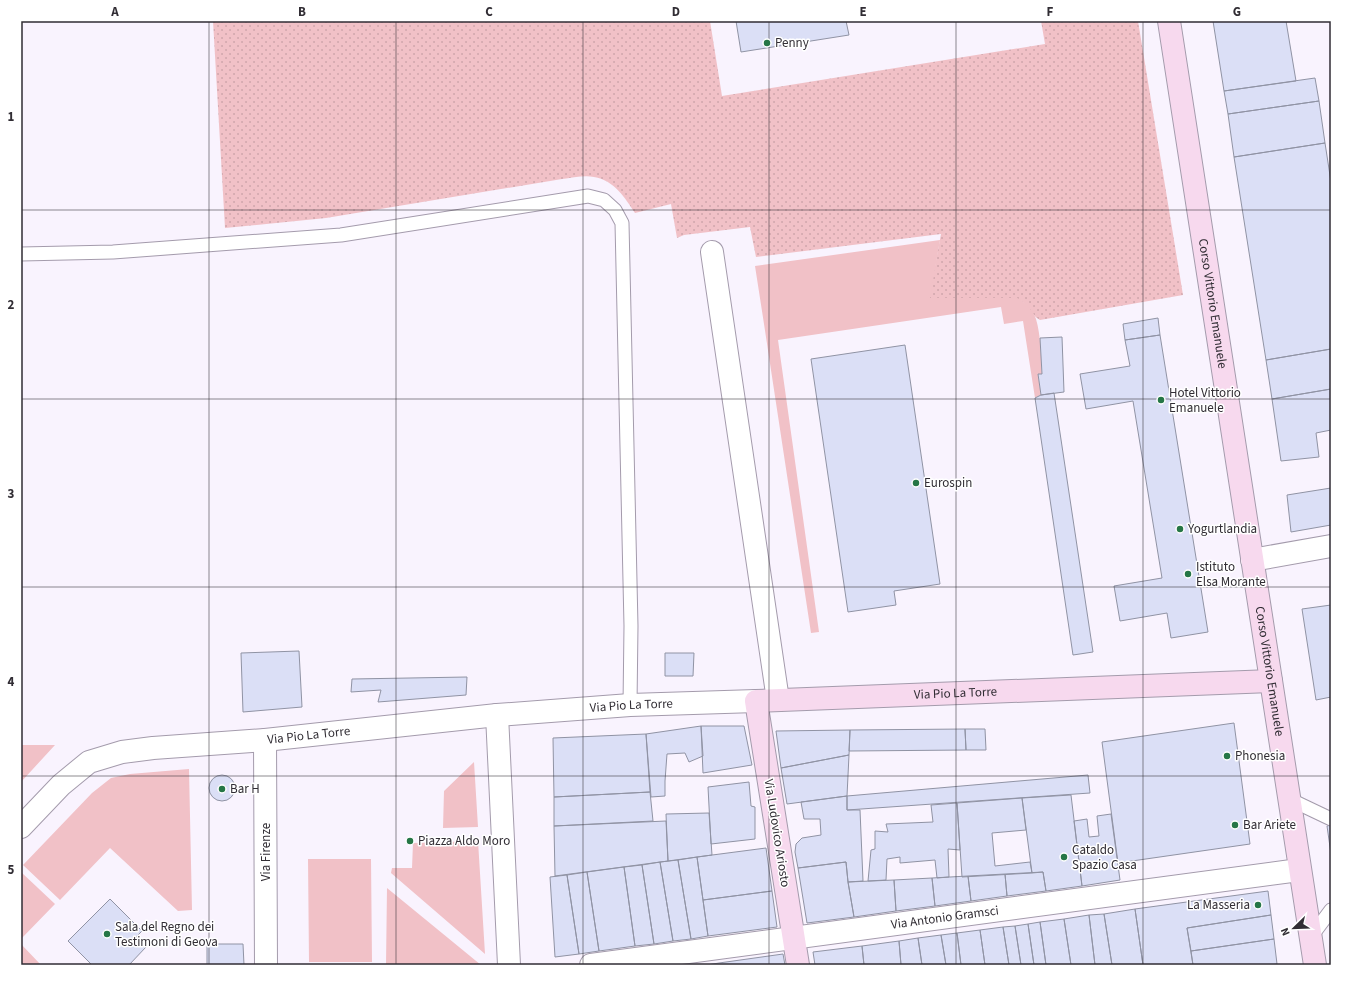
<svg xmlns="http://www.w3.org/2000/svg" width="1352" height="986" font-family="'Source Sans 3',sans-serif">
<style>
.grass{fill:url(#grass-dots)}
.garden{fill:#f1c1c7}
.building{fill:#dbdff6;stroke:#9093a4}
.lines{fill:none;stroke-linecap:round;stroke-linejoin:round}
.service-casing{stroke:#a49bac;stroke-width:15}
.minor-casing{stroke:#a49bac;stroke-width:24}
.tertiary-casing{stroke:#a49bac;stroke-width:24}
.secondary-casing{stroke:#a49bac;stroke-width:24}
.service{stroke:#fff;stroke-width:13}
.minor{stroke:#fff;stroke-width:22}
.tertiary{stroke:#fff;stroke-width:22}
.secondary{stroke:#f7d9ee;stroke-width:22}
.grid{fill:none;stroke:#312d34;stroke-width:1;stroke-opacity:0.55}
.poi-dot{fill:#257646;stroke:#fff;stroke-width:1.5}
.labels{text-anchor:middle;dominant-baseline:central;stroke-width:3;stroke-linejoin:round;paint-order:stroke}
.poi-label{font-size:13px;fill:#312d34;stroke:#fff;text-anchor:start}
.street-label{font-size:13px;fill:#312d34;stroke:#fff}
.neatline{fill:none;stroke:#312d34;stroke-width:1.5}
.grid-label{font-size:13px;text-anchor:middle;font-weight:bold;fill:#312d34}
</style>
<defs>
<pattern id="grass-dots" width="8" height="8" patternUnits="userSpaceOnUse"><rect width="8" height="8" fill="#f1c1c7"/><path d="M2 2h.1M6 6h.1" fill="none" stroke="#cfa6ac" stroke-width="1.8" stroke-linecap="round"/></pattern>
</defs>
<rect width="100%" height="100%" fill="#f9f3fe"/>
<!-- grass -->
<path class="grass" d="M213,21H710L722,96L1045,44L1041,21H1138L1183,295L1040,320C1030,315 1028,302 1017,299L929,298L941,234L756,257L750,227L684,235L677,238L671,204L635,213C625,198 614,180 594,177C584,175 572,178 562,179L326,218L225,228Z"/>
<!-- garden -->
<path class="garden" d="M940,240L930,298H1017C1024,300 1034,312 1036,319C1041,336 1041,357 1042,374H1038L1041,395L1035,398L1023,321L1004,324L1001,307L778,340L819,632L811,633L764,324L755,266Z
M21,745H55L21,782Z
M474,762L478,827L443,828L444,791Z
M189,769L192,910L178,911L110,848L60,900L23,865L92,793L111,778L130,774Z
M478,841L485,954L391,873L392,868H412L413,843Z
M308,859H371L372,962H309Z
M21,872L55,904L21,939Z
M387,888L481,965H386Z
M21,944L41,965H21Z"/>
<!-- building -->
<path class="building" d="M736,21H846L849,35L741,52Z
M1213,21H1286L1296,81L1224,91Z
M1315,78L1319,101L1228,114L1224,91Z
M1319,101L1325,143L1234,157L1228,114Z
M1325,143L1331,182V349L1266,360L1234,157Z
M1158,318L1160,335L1125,340L1123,324Z
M1160,335L1208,632L1171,638L1167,613L1120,621L1114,586L1162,578L1133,401L1086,409L1080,374L1130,366L1125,340Z
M1062,337L1064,392L1041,395L1038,374H1042L1040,338Z
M905,345L940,584L894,591L896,605L848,612L811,359Z
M1331,349V389L1272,399L1266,360Z
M1331,389V430L1316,433L1319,457L1281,461L1272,399Z
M1054,393L1093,652L1073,655L1035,398L1041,395Z
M1331,488V525L1291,532L1287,495Z
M1331,605V697L1316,700L1302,609Z
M299,651L302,707L243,712L241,653Z
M665,653H694L693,676H665Z
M467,677L466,695L378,702L381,690L351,692L352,679Z
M1234,723L1250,844L1118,863L1102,742Z
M701,726L703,756L689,762L685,753L667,754L665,781V796L651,797L646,734Z
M701,726H744L752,765L703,773Z
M965,729L966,750L849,751L850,730Z
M965,729H985L986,750H966Z
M850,730L849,755L781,768L776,731Z
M646,734L650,792L554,797L553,738Z
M849,755L847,796L787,804L781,768Z
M209 788a13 13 0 1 1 26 0a13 13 0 1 1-26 0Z
M1088,775L1090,793L847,810V796Z
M749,782L751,806L755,807V839L711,844L708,787Z
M650,792L653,821L554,826V797Z
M1071,795L1082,886L1046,891L1043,872L1032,873L1022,798Z
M847,796V810H860L863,881L848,882L846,862L798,868L795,852L796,844L802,838L821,835L820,819H804L801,802Z
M1022,798L1026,830L992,833L995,866L1030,862L1032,873L962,877L957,803Z
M957,803L960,850L948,849L949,877L937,878L935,860L900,863V857L887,859L886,880L868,881L871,850L875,849V831L888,832L886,824L933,822L931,805Z
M709,813L712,855L668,861L666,814Z
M1111,814L1120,880L1082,886L1074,821L1087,819L1089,837L1099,836L1097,816Z
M666,821L668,861L555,876L554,826Z
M1331,825V854L1327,826Z
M766,848L772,891L703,900L697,857Z
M697,857L708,936L691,939L678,860Z
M678,860L691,939L673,941L660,862Z
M660,862L673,941L654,944L642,865Z
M846,862L848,882L854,917L807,923L798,868Z
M642,865L654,944L635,946L624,867Z
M624,867L635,946L599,951L587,872Z
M587,872L599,951L579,954L567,875Z
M1043,872L1046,891L1007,896L1005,874Z
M1005,874L1007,896L971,901L968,876Z
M567,875L579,954L555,957L550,877Z
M968,876L971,901L935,906L932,878Z
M932,878L935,906L896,911L894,880Z
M894,880L896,911L854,917L848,882Z
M772,891L777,927L708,936L703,900Z
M1268,891L1271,915L1187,928L1193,965H1143L1135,909Z
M110,899L142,931L136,937L146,947L129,965H92L68,941Z
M1135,909L1143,965H1112L1104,914Z
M1104,914L1112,965H1095L1089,915Z
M1089,915L1095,965H1071L1064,919Z
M1271,915L1274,939L1191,951L1187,928Z
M1064,919L1071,965H1046L1040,922Z
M1040,922L1046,965H1034L1028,924Z
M1028,924L1034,965H1021L1015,926Z
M1015,926L1021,965H1009L1003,927Z
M1003,927L1009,965H985L980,930Z
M980,930L985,965H961L957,933Z
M957,933L961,965H946L941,935Z
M941,935L946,965H922L918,938Z
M918,938L922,965H901L899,941Z
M1274,939L1277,964L1269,965H1193L1191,951Z
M899,941L901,965H864L862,946Z
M207,944H243L244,965H207Z
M862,946L864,965H815L813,952Z
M783,954L785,965H707L719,963Z"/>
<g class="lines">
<!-- service casing -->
<g class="service-casing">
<path id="service" d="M21,254L113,252L341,235L588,196L604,200L615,210L622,223L631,626L630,705
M1289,799L1331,819
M1310,938L1331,910"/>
</g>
<!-- minor casing -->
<g class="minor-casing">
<g id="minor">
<path d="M712,252L778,700"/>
<path d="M1252,560L1331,546"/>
<path d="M497,715L509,965"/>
<path d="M21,827L61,785L89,762L122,752L153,748L265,740"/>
<path id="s1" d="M591,965L1299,870"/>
</g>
</g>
<!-- tertiary casing -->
<g class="tertiary-casing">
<g id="tertiary">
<path id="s2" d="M266,965L265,740L497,715L630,705L756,701"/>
</g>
</g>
<!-- secondary casing -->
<g class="secondary-casing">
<g id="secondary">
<path id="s3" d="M1169,21L1315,965"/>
<path id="s4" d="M798,965L756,701L1271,681"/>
</g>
</g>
<!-- service -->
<use href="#service" class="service"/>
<!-- minor -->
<use href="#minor" class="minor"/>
<!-- tertiary -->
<use href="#tertiary" class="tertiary"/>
<!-- secondary -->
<use href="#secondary" class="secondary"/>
</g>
<!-- grid -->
<path class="grid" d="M209,21V965M396,21V965M583,21V965M769,21V965M956,21V965M1143,21V965M21,210H1331M21,399H1331M21,587H1331M21,776H1331"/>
<!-- markers -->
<g class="poi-dot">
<circle cx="767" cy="43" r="4"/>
<circle cx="1161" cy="400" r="4"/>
<circle cx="916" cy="483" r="4"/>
<circle cx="1180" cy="529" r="4"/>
<circle cx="1188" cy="574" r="4"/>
<circle cx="1227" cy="756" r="4"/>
<circle cx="222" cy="789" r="4"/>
<circle cx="1235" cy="825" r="4"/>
<circle cx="410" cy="841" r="4"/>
<circle cx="1064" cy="857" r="4"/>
<circle cx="1258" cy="905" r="4"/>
<circle cx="107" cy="934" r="4"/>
</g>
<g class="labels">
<!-- poi labels -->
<g class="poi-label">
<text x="775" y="43">Penny</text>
<text x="1169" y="393">Hotel Vittorio<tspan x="1169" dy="15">Emanuele</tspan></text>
<text x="924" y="483">Eurospin</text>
<text x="1188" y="529">Yogurtlandia</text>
<text x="1196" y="567">Istituto<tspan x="1196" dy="15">Elsa Morante</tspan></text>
<text x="1235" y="756">Phonesia</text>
<text x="230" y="789">Bar H</text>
<text x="1243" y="825">Bar Ariete</text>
<text x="418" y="841">Piazza Aldo Moro</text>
<text x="1072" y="850">Cataldo<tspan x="1072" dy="15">Spazio Casa</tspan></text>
<text x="1250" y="905" text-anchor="end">La Masseria</text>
<text x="115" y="927">Sala del Regno dei<tspan x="115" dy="15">Testimoni di Geova</tspan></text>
</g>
<!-- street labels -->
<g class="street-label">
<text stroke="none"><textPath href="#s3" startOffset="286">Corso Vittorio Emanuele</textPath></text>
<text stroke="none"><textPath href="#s3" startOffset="658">Corso Vittorio Emanuele</textPath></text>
<text stroke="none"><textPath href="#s4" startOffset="467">Via Pio La Torre</textPath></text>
<text stroke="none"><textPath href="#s2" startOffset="593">Via Pio La Torre</textPath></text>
<text stroke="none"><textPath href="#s2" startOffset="269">Via Pio La Torre</textPath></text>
<text transform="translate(777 833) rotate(81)">Via Ludovico Ariosto</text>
<text transform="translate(266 852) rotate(-90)">Via Firenze</text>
<text stroke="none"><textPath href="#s1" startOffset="357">Via Antonio Gramsci</textPath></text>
</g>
</g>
<!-- border -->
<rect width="1352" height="986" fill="none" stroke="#ffffff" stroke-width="44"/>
<!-- north arrow -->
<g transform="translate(1294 928) rotate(247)" stroke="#ffffff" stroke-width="3" paint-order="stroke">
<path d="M0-3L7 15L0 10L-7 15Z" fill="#312d34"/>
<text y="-6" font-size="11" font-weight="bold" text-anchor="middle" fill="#312d34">N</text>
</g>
<rect x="22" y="22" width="1308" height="942" class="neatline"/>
<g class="grid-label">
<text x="115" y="16">A</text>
<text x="302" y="16">B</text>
<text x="489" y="16">C</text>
<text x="676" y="16">D</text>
<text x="863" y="16">E</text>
<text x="1050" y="16">F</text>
<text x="1237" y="16">G</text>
<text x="11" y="121">1</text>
<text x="11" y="309">2</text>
<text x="11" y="498">3</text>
<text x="11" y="686">4</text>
<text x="11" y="874">5</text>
</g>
</svg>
